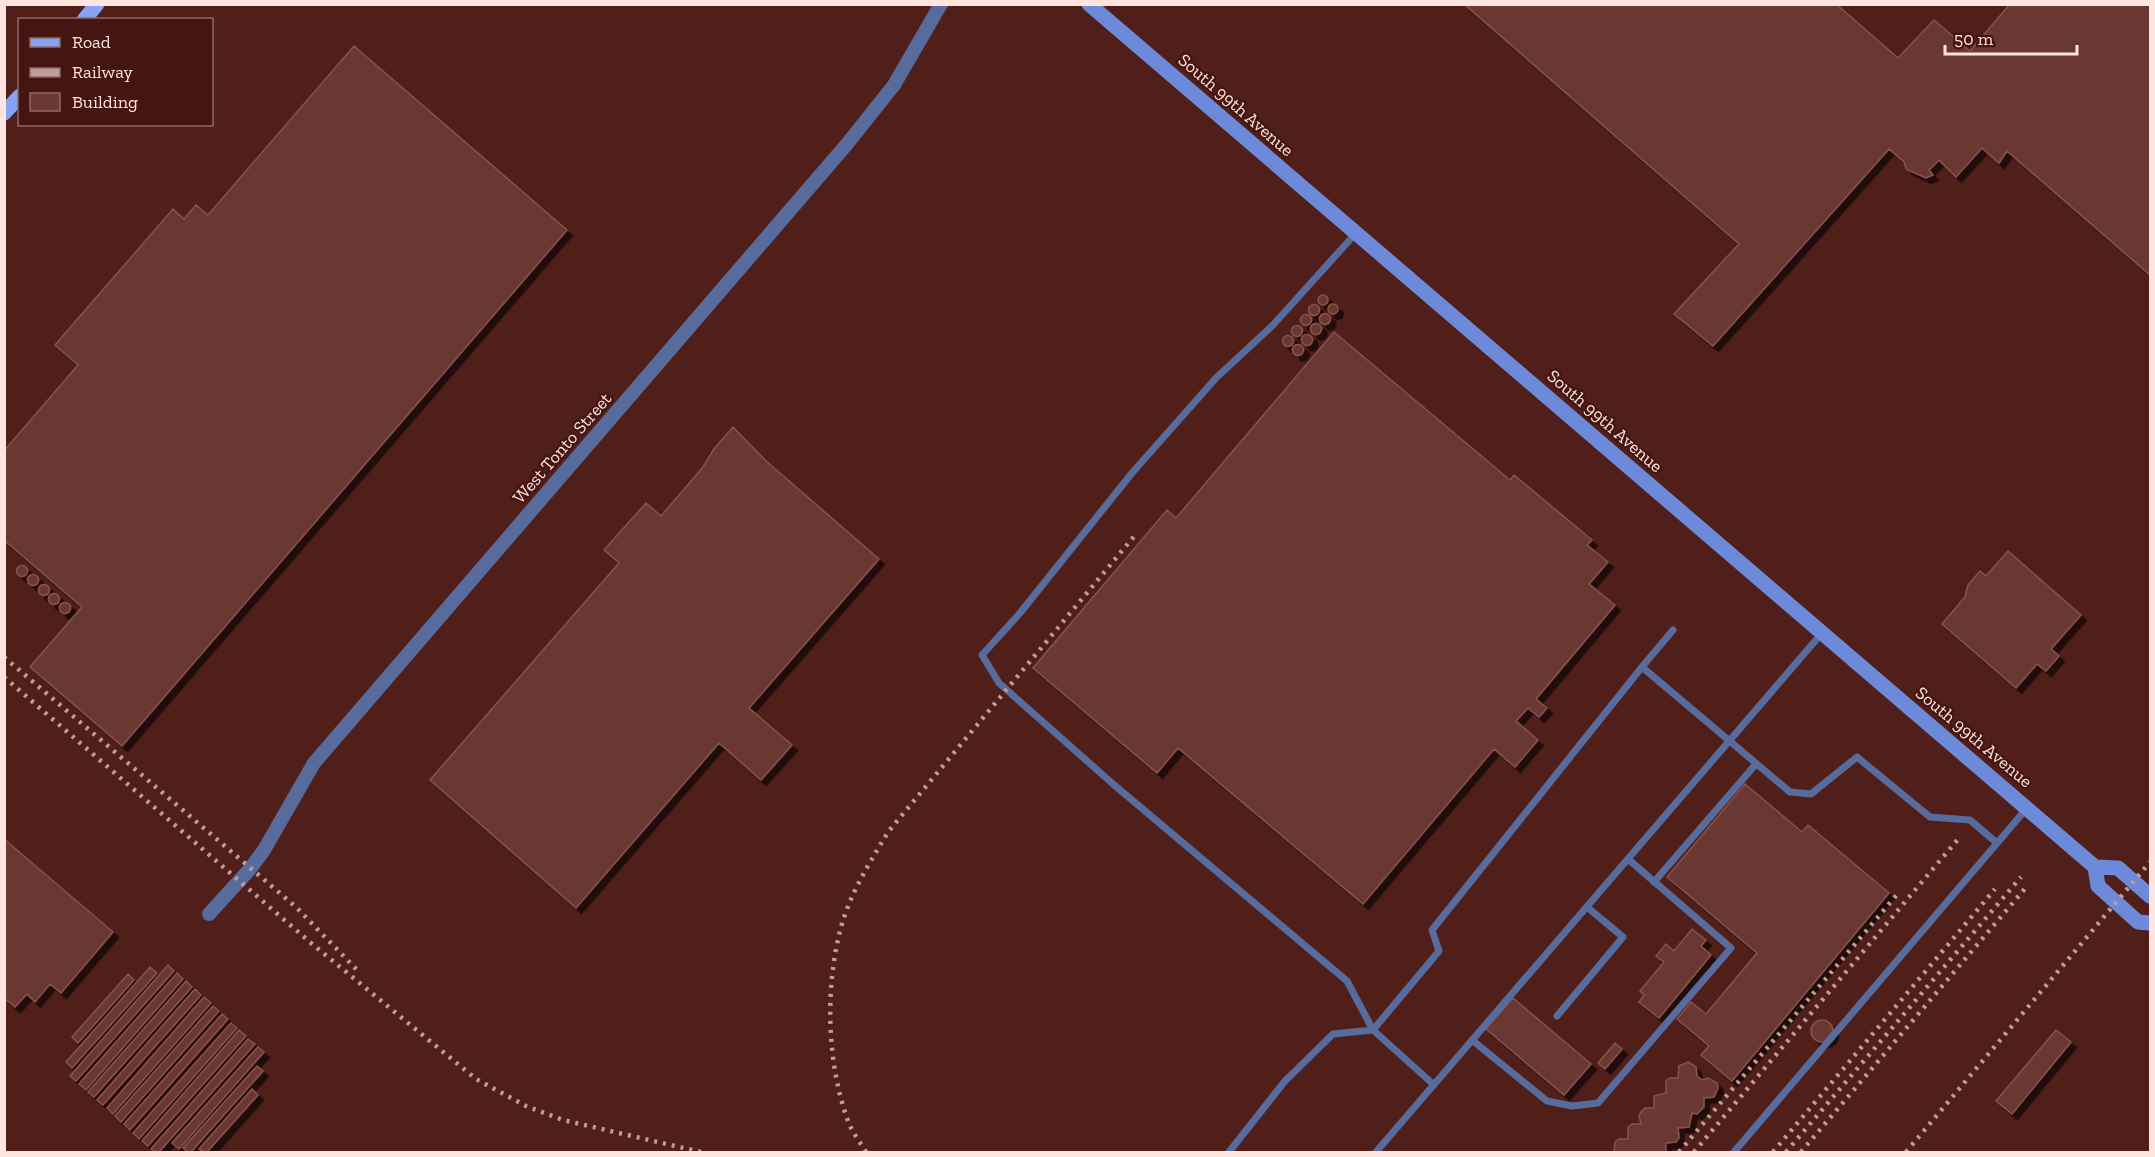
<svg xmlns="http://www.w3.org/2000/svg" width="2155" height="1157" font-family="'Zilla Slab',serif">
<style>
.building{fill:#6b3832;stroke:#88524b;stroke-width:1.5;filter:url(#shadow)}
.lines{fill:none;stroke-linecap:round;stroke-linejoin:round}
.lane{stroke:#586b9d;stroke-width:7}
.street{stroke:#586b9d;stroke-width:14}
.secondary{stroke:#6d8ada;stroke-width:15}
.primary{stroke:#86a4f6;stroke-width:15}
.rail{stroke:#c09d99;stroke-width:4.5;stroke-dasharray:3 6;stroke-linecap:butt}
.labels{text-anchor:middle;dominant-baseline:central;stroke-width:4.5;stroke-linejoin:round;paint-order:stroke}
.street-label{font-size:18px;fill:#ffe4e0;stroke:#441511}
</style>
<defs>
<filter id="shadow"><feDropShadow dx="5.5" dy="5.5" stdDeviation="0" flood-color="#0009"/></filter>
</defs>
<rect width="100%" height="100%" fill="#501f1a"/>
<!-- building -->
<path class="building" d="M1464,4H1836L1898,58L1934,20L1970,51L2010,4H2150V275L2007,151L1999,163L1982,148L1956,177L1939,160L1929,170L1933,175L1926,178L1906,169L1904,162L1889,149L1713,346L1674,314L1739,244Z
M354,46L567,230L122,746L30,667L82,607L4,540V451L78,365L55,345L173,209L184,219L196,205L208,215Z
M1318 300a5 5 0 1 1 10 0a5 5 0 1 1-10 0Z
M1328 309a5 5 0 1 1 10 0a5 5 0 1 1-10 0Z
M1308.5 310a5.5 5.5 0 1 1 11 0a5.5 5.5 0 1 1-11 0Z
M1319.5 319a5.5 5.5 0 1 1 11 0a5.5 5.5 0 1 1-11 0Z
M1300.5 320a5.5 5.5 0 1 1 11 0a5.5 5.5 0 1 1-11 0Z
M1310.5 329a5.5 5.5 0 1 1 11 0a5.5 5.5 0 1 1-11 0Z
M1291.5 331a5.5 5.5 0 1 1 11 0a5.5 5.5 0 1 1-11 0Z
M1334,332L1510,480L1514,475L1592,540L1587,545L1608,562L1589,584L1615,605L1536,699L1547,708L1539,717L1528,708L1516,721L1538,740L1515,767L1494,749L1363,904L1178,748L1157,773L1033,668L1167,510L1176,518Z
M1301.5 340a5.5 5.5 0 1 1 11 0a5.5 5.5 0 1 1-11 0Z
M1282.5 341a5.5 5.5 0 1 1 11 0a5.5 5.5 0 1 1-11 0Z
M1292.5 350a5.5 5.5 0 1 1 11 0a5.5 5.5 0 1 1-11 0Z
M733,427L766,461L879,559L749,708L792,745L761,780L719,743L576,908L430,780L619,563L604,550L646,503L661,516L703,467L714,449Z
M2008,551L2081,615L2051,649L2059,656L2046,671L2037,664L2016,688L1942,624L1965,597L1968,585L1980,571L1986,576Z
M16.5 571a5.5 5.5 0 1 1 11 0a5.5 5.5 0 1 1-11 0Z
M27.5 580a5.5 5.5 0 1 1 11 0a5.5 5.5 0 1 1-11 0Z
M38.5 590a5.5 5.5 0 1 1 11 0a5.5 5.5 0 1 1-11 0Z
M48.5 599a5.5 5.5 0 1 1 11 0a5.5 5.5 0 1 1-11 0Z
M59.5 608a5.5 5.5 0 1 1 11 0a5.5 5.5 0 1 1-11 0Z
M1745,784L1802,832L1808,825L1889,893L1732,1081L1701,1055L1709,1046L1677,1019L1691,1002L1706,1014L1757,953L1667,877Z
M4,839L113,932L61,993L50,984L35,1002L27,994L15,1007L4,998Z
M1692,929L1706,940L1701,946L1711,955L1659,1018L1639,1002L1644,995L1640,991L1664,962L1656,956L1666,944L1674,951Z
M168,965L174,971L76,1081L70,1076Z
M150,967L157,973L72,1068L66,1062Z
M177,973L183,979L86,1090L79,1084Z
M128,974L134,980L78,1043L72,1037Z
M186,981L192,987L94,1097L88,1092Z
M195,989L201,995L103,1105L97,1100Z
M204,997L211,1003L113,1114L107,1108Z
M1513,998L1591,1064L1564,1095L1486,1029Z
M213,1006L219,1011L121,1122L115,1116Z
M222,1014L228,1019L130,1130L124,1124Z
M1811 1031a11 11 0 1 1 22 0a11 11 0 1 1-22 0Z
M231,1023L237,1028L139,1139L133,1133Z
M239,1030L246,1036L148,1146L142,1141Z
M2056,1030L2071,1042L2012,1114L1996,1101Z
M248,1039L255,1044L159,1152H155L151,1149Z
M1615,1043L1622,1049L1605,1069L1598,1063Z
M258,1047L264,1052L179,1149L172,1143Z
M1688,1062L1696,1067L1697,1076L1702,1080L1708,1078L1717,1083L1718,1088L1714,1097L1704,1098V1107L1697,1114L1692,1113L1689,1127L1678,1128L1679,1138L1676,1142L1666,1143V1152H1614L1615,1142L1619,1139H1628V1127L1632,1124H1641L1639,1116L1641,1112L1645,1108H1654V1096L1666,1093V1081L1670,1078H1678L1679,1066Z
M257,1066L263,1071L191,1152H188L183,1148Z
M252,1089L258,1095L207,1152H204L199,1149Z"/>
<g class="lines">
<!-- lane -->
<path class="lane" d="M1642,667L1673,630
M1654,882L1756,764
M1557,1016L1623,937L1587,907
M1472,1040L1547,1101L1572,1106L1598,1103L1731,948L1628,859
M1434,1085L1373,1030L1439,951L1432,930L1642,667L1790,792L1811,794L1857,757L1930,817L1970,820L1997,843
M1229,1152L1285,1081L1333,1034L1373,1030L1347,981L1113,784L999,683L982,655L1020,613L1132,473L1216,378L1273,325L1356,233
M1376,1152L1822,633
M1734,1152L2027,808"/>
<!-- street -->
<path class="street" d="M209,914L250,869L264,850L314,763L847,144L894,85L941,4"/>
<!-- secondary -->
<path class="secondary" d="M1089,4L2095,867L2118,868L2150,896
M2095,867L2098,886L2138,922L2150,923"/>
<!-- primary -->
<path class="primary" d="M84,20L97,4
M4,113L20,96"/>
<!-- rail -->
<path class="rail" d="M4,657L296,907L360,973
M4,677L311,943L476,1079L526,1106L563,1120L701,1152
M866,1152C860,1142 852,1132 848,1121C827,1063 825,990 840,931C849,895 869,864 888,832L1136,534
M1679,1152L1900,891
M1694,1152L1959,838
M1773,1152L1995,889
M1786,1152L2021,877
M1801,1152L2028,885
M1906,1152L2150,862"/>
</g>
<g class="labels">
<!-- street labels -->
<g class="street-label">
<text transform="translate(1236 105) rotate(41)">South 99th Avenue</text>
<text transform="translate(1605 421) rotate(41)">South 99th Avenue</text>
<text transform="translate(562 448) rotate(-49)">West Tonto Street</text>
<text transform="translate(1974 737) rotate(40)">South 99th Avenue</text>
</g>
</g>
<!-- border -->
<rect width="2155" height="1157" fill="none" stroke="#ffe4e0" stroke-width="12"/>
<!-- legend -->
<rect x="18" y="18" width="195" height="108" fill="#441511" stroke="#8f6864" stroke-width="1.5"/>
<rect x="30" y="38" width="30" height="9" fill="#86a4f6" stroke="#8f6864" stroke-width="1.5"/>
<text x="72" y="48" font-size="18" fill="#ffe4e0">Road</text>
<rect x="30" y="68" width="30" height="9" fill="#c09d99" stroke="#8f6864" stroke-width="1.5"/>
<text x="72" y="78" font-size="18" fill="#ffe4e0">Railway</text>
<rect x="30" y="93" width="30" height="18" fill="#6b3832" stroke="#8f6864" stroke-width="1.5"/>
<text x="72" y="108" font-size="18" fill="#ffe4e0">Building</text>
<!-- scale -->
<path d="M1945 45v9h132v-9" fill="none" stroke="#ffe4e0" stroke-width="3"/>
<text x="1954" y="45" font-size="18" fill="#ffe4e0" stroke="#441511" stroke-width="4.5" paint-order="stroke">50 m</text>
</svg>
